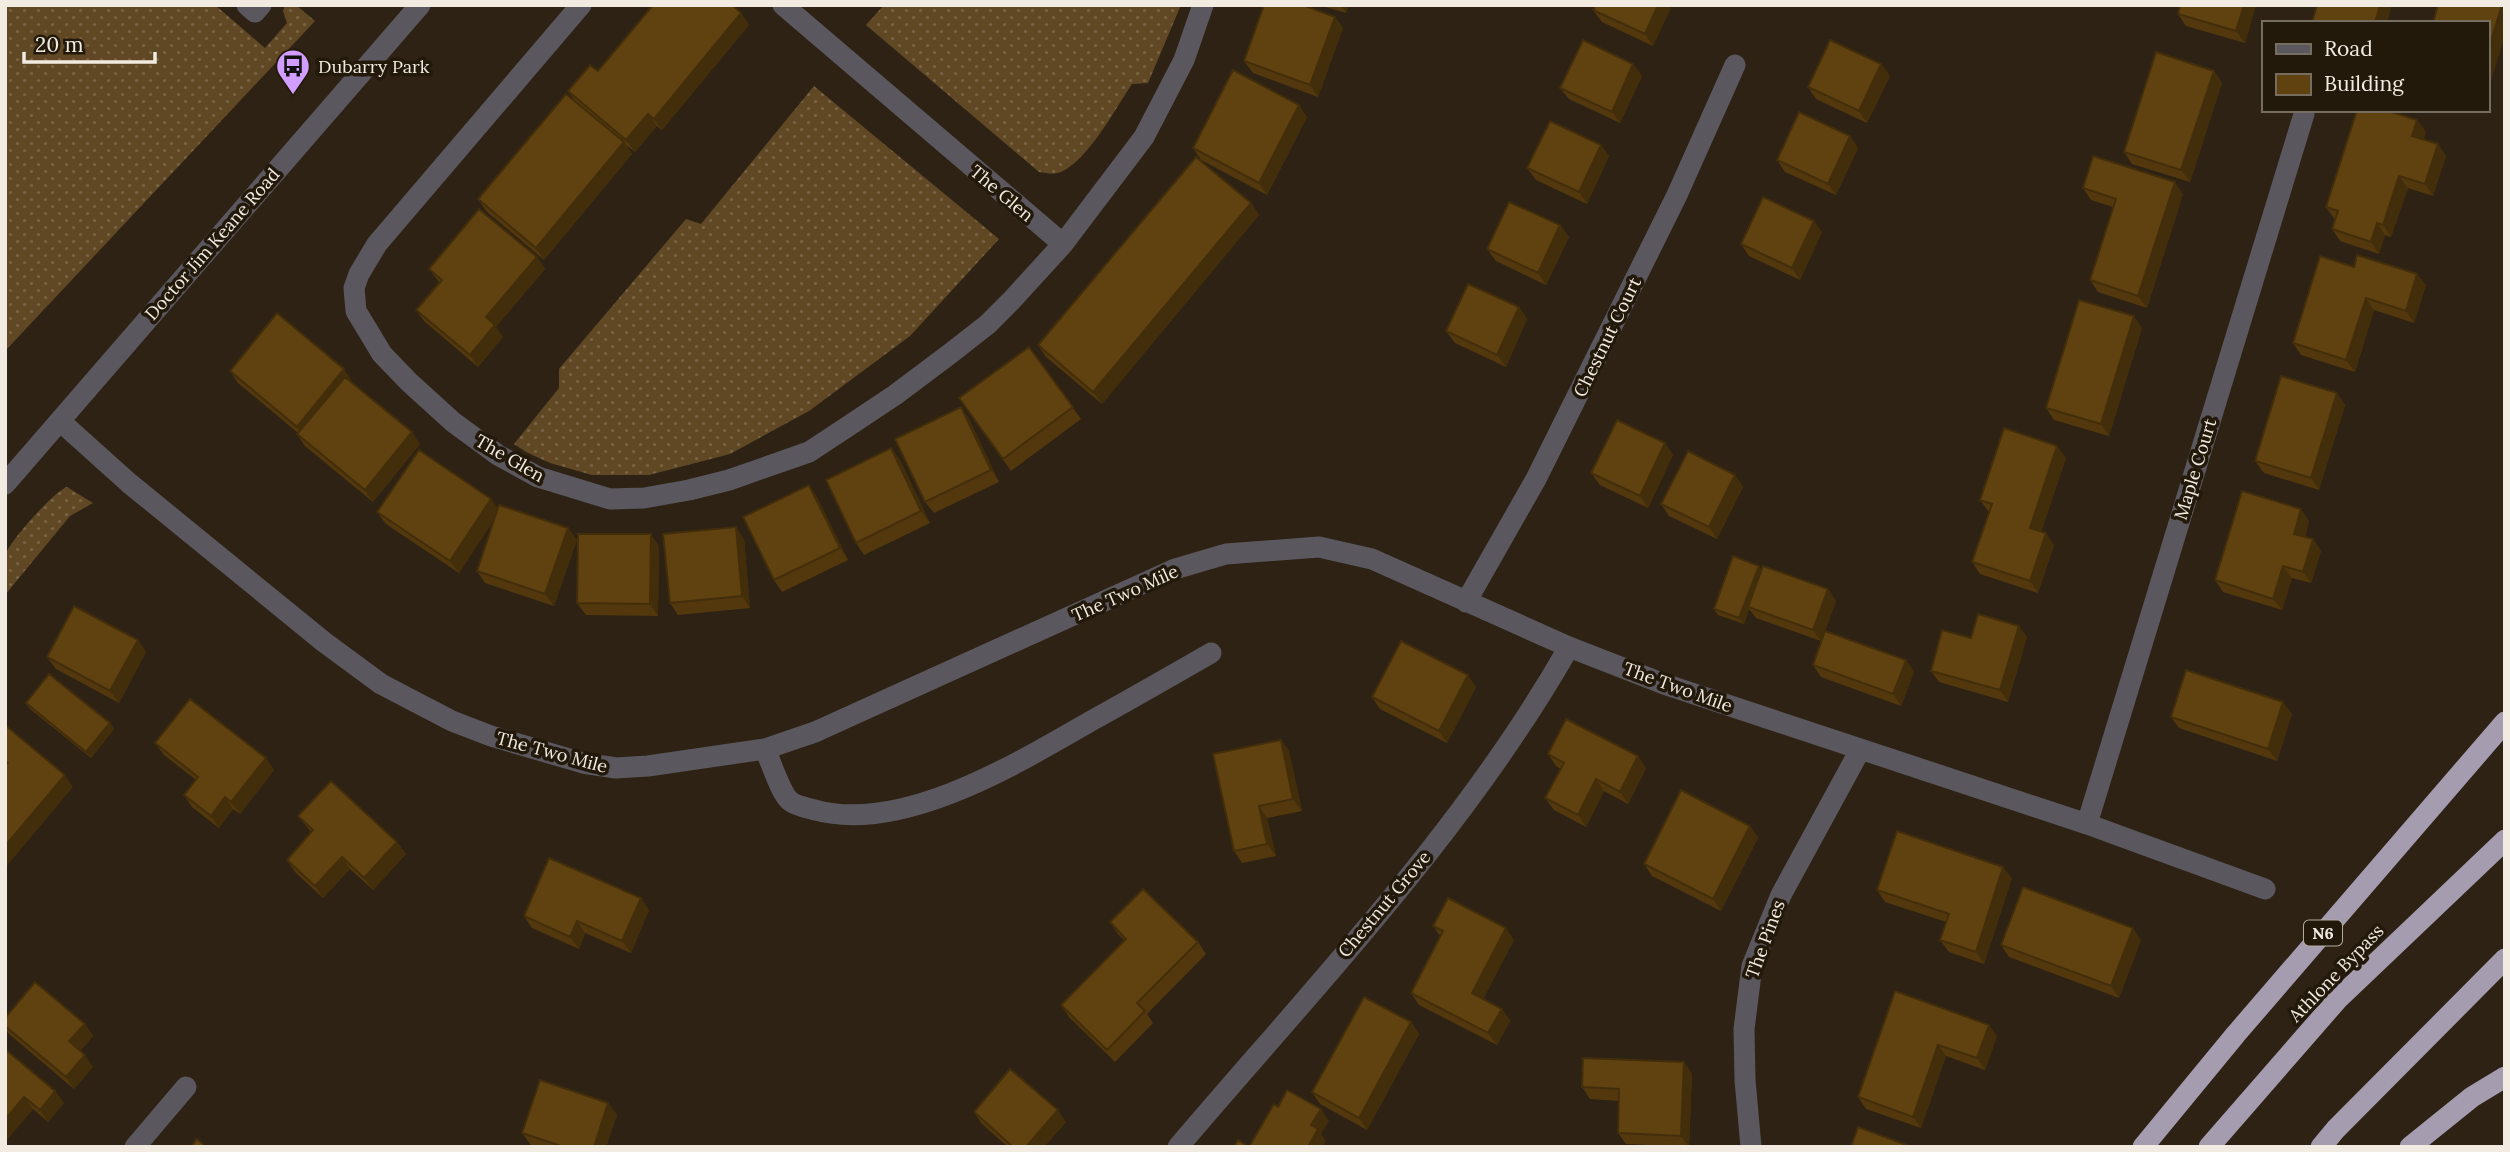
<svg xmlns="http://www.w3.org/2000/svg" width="2510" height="1152" font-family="Lora,serif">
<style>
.grass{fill:url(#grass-dots)}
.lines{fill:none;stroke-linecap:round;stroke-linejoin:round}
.minor{stroke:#5b575e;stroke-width:21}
.highway{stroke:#a59caf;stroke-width:21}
.wall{fill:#53380e}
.shaded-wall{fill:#432e0b}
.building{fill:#604110;stroke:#432e0b;stroke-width:2}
.labels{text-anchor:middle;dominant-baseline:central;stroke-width:7;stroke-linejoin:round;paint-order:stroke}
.shield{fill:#23190b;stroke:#b4aca1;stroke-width:2}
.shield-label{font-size:16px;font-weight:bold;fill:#f2ebe1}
.poi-label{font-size:18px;fill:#f2ebe1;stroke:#23190b;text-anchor:start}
.street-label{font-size:18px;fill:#f2ebe1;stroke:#23190b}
</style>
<defs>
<pattern id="grass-dots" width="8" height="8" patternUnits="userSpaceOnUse" patternTransform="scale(1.75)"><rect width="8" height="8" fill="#614825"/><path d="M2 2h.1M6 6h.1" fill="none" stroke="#786344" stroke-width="1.8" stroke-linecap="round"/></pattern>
</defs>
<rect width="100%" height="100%" fill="#2d2214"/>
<!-- grass -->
<path class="grass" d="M5,5H215L265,48L287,23L283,11L285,5H296L315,21L5,351Z
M884,5H1181L1148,83L1132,84C1115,109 1089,159 1061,172C1054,175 1046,173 1039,172L866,25Z
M814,86L999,239L910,336L809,411L730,454L649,475H592L550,463L526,452L514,444L559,388V369L686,219L701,224Z
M67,487L93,503L70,516L5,595C5,582 3,568 5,556C7,544 55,490 67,487Z"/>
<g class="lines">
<!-- minor -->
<path class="minor" d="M247,5L255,12L261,5
M581,5L377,244L359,274L354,288L356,311L382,354L409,382L453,422L498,455L538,477L610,499L644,498L689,490L729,480L809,452L847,427L895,395L951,353L988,324L1011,301L1063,244L1144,137L1184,60L1203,5
M783,5L1063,244
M60,421L129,483L324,642L381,684L452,721L491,736L583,763L616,768L648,766L765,749L815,732L1175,569L1226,554L1319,547L1372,559L1569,647L1664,684L2087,824L2265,889
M5,484L420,5
M1466,602L1536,479L1677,195L1735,65
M765,749C771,762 781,794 790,801C796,806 807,808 815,810C902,834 1018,763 1091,721C1131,699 1171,676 1211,653
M2087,824L2304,114
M135,1147L186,1087
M1178,1147C1314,987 1465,830 1569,647
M1751,1147L1745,1080L1744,1029L1752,966L1781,895L1860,750"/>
<!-- highway -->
<path class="highway" d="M2143,1147L2236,1034L2505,722
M2209,1147L2337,1000L2505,840
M2321,1147L2336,1129L2505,959
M2410,1147L2472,1097L2505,1077"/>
</g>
<!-- wall -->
<path class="wall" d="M1319,5H1349L1346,13Z
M1596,5H1672L1653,46L1602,22L1593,10Z
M2256,5L2245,43L2186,26L2178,14Z
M741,13L749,25L662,130L657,126L635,152L626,145L632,154L544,260L486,211L478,199L575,101L568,91L598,71Z
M1335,17L1343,28L1318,97L1253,73L1244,61Z
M1633,64L1642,76L1620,123L1569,99L1560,88Z
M1881,64L1890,76L1867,123L1816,99L1808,87Z
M2214,71L2222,83L2190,182L2132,164L2124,152Z
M1307,117L1267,195L1201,160L1193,148Z
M2417,120L2426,132L2423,139L2438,144L2446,156L2433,196L2408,188L2391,237L2385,235L2379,254L2340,241L2332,229L2335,220L2326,207Z
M1850,136L1858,148L1836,195L1785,172L1777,160Z
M1601,145L1609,156L1587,204L1536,180L1527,168Z
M2083,188L2183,194L2147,308L2098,292L2090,280L2113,207L2091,200Z
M1251,203L1259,215L1102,404L1046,357L1038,345Z
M1560,225L1569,237L1546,285L1496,261L1487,249Z
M1822,232L1800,280L1749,256L1741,244Z
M537,257L545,269L496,327L503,337L478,367L424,321L416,310L439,282L429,269Z
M2354,267L2426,285L2414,323L2374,310L2355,372L2301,355L2293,343Z
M1519,307L1527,319L1506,367L1455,343L1446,331Z
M2142,328L2109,436L2054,420L2046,408Z
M1029,347L1081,419L1011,471L959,398Z
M230,371L352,381L351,382L420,444L373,502L305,446L297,434L298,433L238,383Z
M2337,393L2345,405L2319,490L2264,473L2255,461Z
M961,407L969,419L999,482L934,513L925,502Z
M1665,443L1673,455L1648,508L1600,485L1591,473Z
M2057,446L2066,458L2041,532L2054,545L2038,593L1980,574L1972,562L1989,512L1980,500Z
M891,448L900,460L930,523L864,555L856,543Z
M1735,475L1743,487L1717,539L1669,516L1661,504Z
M817,497L848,560L782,592L774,580Z
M498,508L568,528L577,540L554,606L485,583L477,571L495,518L459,573L386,524L377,512Z
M2309,521L2305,537L2313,539L2321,551L2311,583L2292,578L2282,610L2223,592L2215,580Z
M744,539L750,608L678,615L670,603Z
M659,546L658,616L586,615L577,603Z
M1759,566L1761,569L1828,589L1836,601L1825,631L1906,660L1914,672L1901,706L1821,677L1813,665L1821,641L1756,618L1749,609L1744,624L1718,615L1714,609Z
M2027,637L2008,702L1939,682L1931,671Z
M138,640L146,652L119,703L56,669L47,657Z
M1476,687L1447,743L1380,709L1372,697Z
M2283,702L2292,714L2277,761L2179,728L2171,717Z
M26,703L110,723L114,729L91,758L30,709Z
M1281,740L1289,751L1302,811L1267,818L1276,856L1242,863L1234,851Z
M155,743L266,758L274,770L240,814L233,809L219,828L192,807L184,795L196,780L164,755Z
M1548,754L1638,756L1646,768L1628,804L1604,791L1586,827L1554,810L1545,798L1561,769L1556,766Z
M298,816L397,842L406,854L373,890L350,869L323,898L295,872L287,860L311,832Z
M1750,826L1758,838L1721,911L1652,876L1644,864Z
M2012,878L1984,964L1949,952L1940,940L1946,922L1885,902L1877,890Z
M649,910L631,953L585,933L579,949L532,928L524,916Z
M1110,922L1198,942L1206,954L1147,1014L1153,1023L1115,1062L1069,1017L1061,1005L1124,940L1118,934Z
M1433,926L1514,940L1483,999L1502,1009L1510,1021L1497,1045L1419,1005L1411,993L1441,937Z
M2141,940L2119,998L2009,957L2001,945Z
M1895,991L1997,1036L1985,1070L1946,1056L1921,1128L1866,1109L1858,1097Z
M5,1018L85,1024L93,1036L80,1051L93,1067L74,1089L9,1034L5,1028Z
M1411,1022L1419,1034L1367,1130L1320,1104L1312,1092Z
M5,1049L55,1091L64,1103L48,1122L33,1109L5,1142Z
M1684,1062L1692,1074L1689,1147L1626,1144L1618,1133L1619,1101L1590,1099L1582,1087Z
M608,1103L617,1115L606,1147H535L531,1145L522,1133Z
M974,1112L1066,1122L1044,1147H1008L982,1124Z"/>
<!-- shaded-wall -->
<path class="shaded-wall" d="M1341,5H1349L1346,13Z
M1658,5H1672L1653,46L1645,34Z
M2244,5H2256L2245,43L2236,31Z
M2380,5H2392L2387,23H2375Z
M2502,5H2505V35L2487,94V54Z
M741,13L749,25L662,130L654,119Z
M1335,17L1343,28L1318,97L1310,85Z
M1633,64L1642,76L1620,123L1612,112Z
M1881,64L1890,76L1867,123L1859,111Z
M2214,71L2222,83L2190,182L2181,170Z
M1299,105L1307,117L1267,195L1259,183Z
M648,114L657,126L635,152L626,140Z
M2417,120L2426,132L2421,148L2412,136Z
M1850,136L1858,148L1836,195L1828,184Z
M624,142L632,154L544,260L536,248Z
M2438,144L2446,156L2433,196L2425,184Z
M1601,145L1609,156L1587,204L1579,192Z
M2399,176L2408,188L2391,237L2383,225Z
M2175,182L2183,194L2147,308L2138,296Z
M1251,203L1259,215L1102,404L1093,392Z
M1814,221L1822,232L1800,280L1792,268Z
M2377,223L2385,235L2379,254L2371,242Z
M1560,225L1569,237L1546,285L1538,273Z
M537,257L545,269L496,327L503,337L478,367L470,355L486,317Z
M2417,274L2426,285L2414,323L2406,311Z
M2366,298L2374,310L2355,372L2346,360Z
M1519,307L1527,319L1506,367L1497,355Z
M2134,316L2142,328L2109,436L2101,424Z
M344,369L352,381L305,439L297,427Z
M2337,393L2345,405L2319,490L2311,478Z
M961,407L969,419L999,482L991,470Z
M412,432L420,444L373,502L365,490Z
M1665,443L1673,455L1648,508L1640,496Z
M2057,446L2066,458L2038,540L2030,528Z
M891,448L900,460L930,523L921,511Z
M1735,475L1743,487L1717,539L1709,527Z
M809,485L817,497L848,560L840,548Z
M491,499L500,511L459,573L450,561Z
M2301,509L2309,521L2302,546L2294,534Z
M736,527L744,539L750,608L742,596Z
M568,528L577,540L554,606L545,594Z
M2046,533L2054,545L2038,593L2030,581Z
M651,534L659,546L658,616L650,604Z
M2313,539L2321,551L2311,583L2303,572Z
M1759,566L1763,572L1748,607L1749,609L1744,624L1739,618Z
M2283,566L2292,578L2282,610L2273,599Z
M1828,589L1836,601L1821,642L1813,630Z
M2019,626L2027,637L2008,702L2000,690Z
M138,640L146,652L119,703L110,691Z
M1906,660L1914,672L1901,706L1893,694Z
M1468,675L1476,687L1447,743L1439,731Z
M2283,702L2292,714L2277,761L2268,749Z
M110,723L114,729L91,758L86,752Z
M1281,740L1289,751L1302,811L1293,799Z
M1638,756L1646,768L1628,804L1620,792Z
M266,758L274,770L240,814L231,802Z
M65,775L73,787L5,868V846Z
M1596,779L1604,791L1586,827L1578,815Z
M225,797L233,809L219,828L211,816Z
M1259,806L1267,818L1276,856L1267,844Z
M1750,826L1758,838L1721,911L1713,899Z
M397,842L406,854L373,890L364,878Z
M342,857L350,869L323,898L315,886Z
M2003,867L2012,878L1984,964L1976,952Z
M641,898L649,910L631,953L622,941Z
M577,921L585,933L579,949L570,937Z
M1506,928L1514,940L1480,1005L1472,993Z
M2133,928L2141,940L2119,998L2111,986Z
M1502,1009L1510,1021L1497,1045L1488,1033Z
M1411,1022L1419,1034L1367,1130L1359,1118Z
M85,1024L93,1036L78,1053L69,1041Z
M1989,1025L1997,1036L1985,1070L1977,1058Z
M1938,1045L1946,1056L1921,1128L1913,1117Z
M85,1055L93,1067L74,1089L66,1077Z
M1684,1062L1692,1074L1689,1147L1681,1136Z
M55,1091L64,1103L48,1122L40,1110Z
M24,1097L33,1109L5,1142V1120Z
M608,1103L617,1115L606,1147H594Z
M1321,1109L1329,1121L1321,1134L1326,1141L1323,1147H1308L1311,1125Z
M1058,1110L1066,1122L1044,1147H1026Z"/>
<!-- building -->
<path class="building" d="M653,5H732L741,13L654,119L648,114L626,140L568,91L590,65L598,71Z
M1264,5H1303L1335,17L1310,85L1244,61Z
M1596,5H1658L1645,34L1593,10Z
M2180,5H2244L2236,31L2178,14Z
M2317,5H2380L2375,23H2312Z
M2438,5H2502L2487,54V23H2433Z
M1583,40L1633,64L1612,112L1560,88Z
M1830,40L1881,64L1859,111L1808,87Z
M2156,52L2214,71L2181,170L2124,152Z
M1233,70L1299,105L1259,183L1193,148Z
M566,94L624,142L536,248L478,199Z
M2357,110H2385L2417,120L2412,136L2438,144L2425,184L2399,176L2383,225L2377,223L2371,242L2332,229L2338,211L2326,207Z
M1799,112L1850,136L1828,184L1777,160Z
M1550,121L1601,145L1579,192L1527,168Z
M2093,156L2175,182L2138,296L2090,280L2116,199L2083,188Z
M1196,157L1251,203L1093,392L1038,345Z
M1763,197L1814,221L1792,268L1741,244Z
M1509,202L1560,225L1538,273L1487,249Z
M479,209L537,257L486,317L495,325L470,355L416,310L442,280L429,269Z
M2357,255L2417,274L2406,311L2366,298L2346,360L2293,343L2320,256L2354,267Z
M1468,284L1519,307L1497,355L1446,331Z
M2079,300L2134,316L2101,424L2046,408Z
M277,313L344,369L297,427L230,371Z
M1029,347L1073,407L1003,459L959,398Z
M2281,376L2337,393L2311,478L2255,461Z
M345,377L412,432L365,490L297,434Z
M961,407L991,470L925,502L895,439Z
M1617,420L1665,443L1640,496L1591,473Z
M2004,428L2057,446L2030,528L2046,533L2030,581L1972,562L1992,504L1980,500Z
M891,448L921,511L856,543L826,480Z
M419,450L491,499L450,561L377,512Z
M1688,451L1735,475L1709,527L1661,504Z
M809,485L840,548L774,580L743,517Z
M2242,491L2301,509L2294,534L2313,539L2303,572L2283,566L2273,599L2215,580Z
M499,505L568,528L545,594L477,571Z
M736,527L742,596L670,603L663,534Z
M578,534H651L650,604L577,603Z
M1733,556L1759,566L1739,618L1714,609Z
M1763,566L1828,589L1813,630L1748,607Z
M74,606L138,640L110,691L47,657Z
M1978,614L2019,626L2000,690L1931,671L1942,630L1971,638Z
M1825,631L1906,660L1893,694L1813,665Z
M1401,641L1468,675L1439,731L1372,697Z
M2186,670L2283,702L2268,749L2171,717Z
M49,674L110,723L86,752L26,703Z
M190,699L266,758L231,802L225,797L211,816L184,795L198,777L155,743Z
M1566,719L1638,756L1620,792L1596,779L1578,815L1545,798L1564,763L1548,754Z
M5,725L65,775L5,846V764L7,763L5,762Z
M1281,740L1293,799L1259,806L1267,844L1234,851L1213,754Z
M331,781L397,842L364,878L342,857L315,886L287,860L313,830L298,816Z
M1681,790L1750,826L1713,899L1644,864Z
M1897,831L2003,867L1976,952L1940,940L1949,914L1877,890Z
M549,858L641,898L622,941L577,921L570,937L524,916Z
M2023,887L2133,928L2111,986L2001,945Z
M1143,889L1198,942L1137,1003L1145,1011L1107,1050L1061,1005L1126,939L1110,922Z
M1448,898L1506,928L1472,993L1502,1009L1488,1033L1411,993L1443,931L1433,926Z
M35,982L85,1024L69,1041L85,1055L66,1077L5,1026V1018Z
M1895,991L1989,1025L1977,1058L1938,1045L1913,1117L1858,1097Z
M1364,997L1411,1022L1359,1118L1312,1092Z
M5,1049L55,1091L40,1110L24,1097L5,1120Z
M1583,1058L1684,1062L1681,1136L1618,1133L1619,1089L1582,1087Z
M1010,1069L1058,1110L1026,1147H1013L974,1112Z
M540,1080L608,1103L594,1147H564L522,1133Z
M1287,1090L1321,1109L1311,1125L1318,1129L1308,1147H1249L1274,1104L1278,1107Z
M1858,1127L1912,1147H1851Z
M197,1139L206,1147H191Z
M1238,1140L1249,1147H1234Z"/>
<!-- icons -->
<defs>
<g id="bus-pin" transform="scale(1.75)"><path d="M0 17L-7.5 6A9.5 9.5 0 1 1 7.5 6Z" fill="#d19dfe" stroke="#23190b"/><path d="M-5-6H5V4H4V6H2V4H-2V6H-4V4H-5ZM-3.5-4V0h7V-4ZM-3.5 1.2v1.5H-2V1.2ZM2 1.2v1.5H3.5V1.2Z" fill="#111"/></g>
</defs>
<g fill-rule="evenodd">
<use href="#bus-pin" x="293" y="66"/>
</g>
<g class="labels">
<!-- shield labels -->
<rect class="shield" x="2304" y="920.5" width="38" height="25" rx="5"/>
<g class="shield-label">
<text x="2323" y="933">N6</text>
</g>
<!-- poi labels -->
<g class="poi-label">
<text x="318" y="66">Dubarry Park</text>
</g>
<!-- street labels -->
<g class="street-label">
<text transform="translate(1002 193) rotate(40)">The Glen</text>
<text transform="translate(212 244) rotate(-49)">Doctor Jim Keane Road</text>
<text transform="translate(1607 337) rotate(-64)">Chestnut Court</text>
<text transform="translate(510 458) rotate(30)">The Glen</text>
<text transform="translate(2195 469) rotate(-73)">Maple Court</text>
<text transform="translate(1125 593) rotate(-24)">The Two Mile</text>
<text transform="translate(1678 687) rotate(20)">The Two Mile</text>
<text transform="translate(552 752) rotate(15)">The Two Mile</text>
<text transform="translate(1384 904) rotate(-50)">Chestnut Grove</text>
<text transform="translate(1765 939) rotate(-70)">The Pines</text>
<text transform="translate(2336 973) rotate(-46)">Athlone Bypass</text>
</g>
</g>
<!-- border -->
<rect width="2510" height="1152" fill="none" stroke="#f2ebe1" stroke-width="14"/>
<!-- legend -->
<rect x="2262" y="21" width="228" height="91" fill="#23190b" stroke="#766d61" stroke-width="2"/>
<rect x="2276" y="44" width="35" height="10" fill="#5b575e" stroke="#766d61" stroke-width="2"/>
<text x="2324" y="56" font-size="21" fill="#f2ebe1">Road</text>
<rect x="2276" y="74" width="35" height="21" fill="#604110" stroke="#766d61" stroke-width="2"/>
<text x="2324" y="91" font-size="21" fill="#f2ebe1">Building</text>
<!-- scale -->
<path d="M24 52v10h131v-10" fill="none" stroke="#f2ebe1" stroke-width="3.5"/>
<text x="35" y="52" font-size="21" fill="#f2ebe1" stroke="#23190b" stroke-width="5" paint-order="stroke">20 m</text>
</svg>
